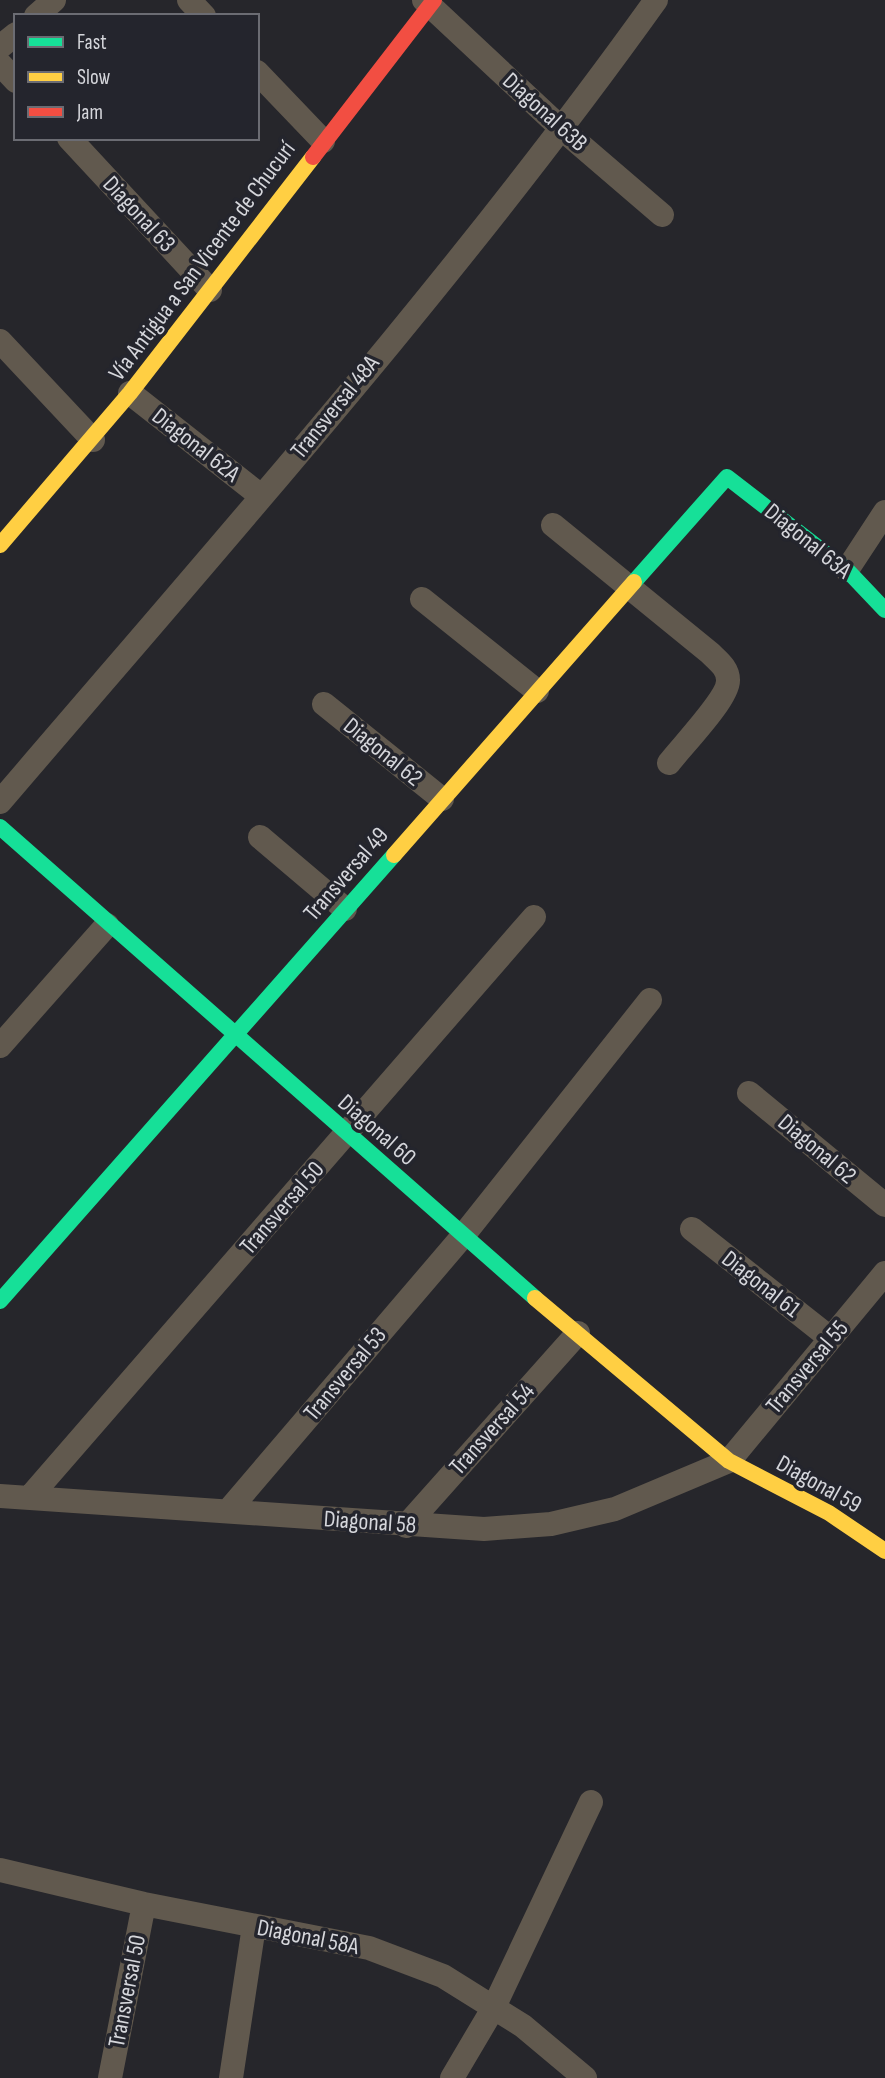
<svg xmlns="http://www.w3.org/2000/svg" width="885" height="2078" font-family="'Sofia Sans Condensed',sans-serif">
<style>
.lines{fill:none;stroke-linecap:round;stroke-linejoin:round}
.street{stroke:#61594e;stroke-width:24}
.fast{stroke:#16e098;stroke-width:16}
.slow{stroke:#ffcf43;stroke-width:16}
.jam{stroke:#f24e42;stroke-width:16}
.labels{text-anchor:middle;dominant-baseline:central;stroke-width:7;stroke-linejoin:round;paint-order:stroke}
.street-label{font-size:24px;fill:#d5d6db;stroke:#24252d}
</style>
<rect width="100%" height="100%" fill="#26262b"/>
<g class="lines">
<!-- street -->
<path class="street" d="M189,0L204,16
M424,0L563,130L662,215
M36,16L54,0
M0,47L16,34
M0,64L16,81
M257,72L323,141
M69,138L210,290
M0,341L93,440
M130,393L261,496
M553,525L710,653C718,661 728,668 728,680C729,698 681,747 669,763
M847,570L885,512
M422,599L537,691
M324,704L442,799
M0,802C224,540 455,281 656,0
M260,837L345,909
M0,1046L107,925
M749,1093L885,1205
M692,1229L830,1338
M0,1496L484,1529L551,1524L615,1509L729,1461L885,1273
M29,1498L534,917
M228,1511L462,1237L650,1000
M406,1526L578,1333
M0,1870L144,1904L369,1948L443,1976L523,2026L585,2078
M110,2078L144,1904
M231,2078L254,1926
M452,2078L494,2007L591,1802"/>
<!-- fast -->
<path class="fast" d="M634,582L727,477L847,570L885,610
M0,827L535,1298
M0,1301L394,855"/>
<!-- slow -->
<path class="slow" d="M0,545L130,393L313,157
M394,855L634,582
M535,1298L729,1461L829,1513L885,1551"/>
<!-- jam -->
<path class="jam" d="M313,157L434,0"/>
</g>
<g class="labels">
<!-- street labels -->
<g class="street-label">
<text transform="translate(545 112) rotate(42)">Diagonal 63B</text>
<text transform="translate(139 214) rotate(47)">Diagonal 63</text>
<text transform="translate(202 261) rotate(-53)">Vía Antigua a San Vicente de Chucurí</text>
<text transform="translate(335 407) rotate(-51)">Transversal 48A</text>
<text transform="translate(196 445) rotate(38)">Diagonal 62A</text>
<text transform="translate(808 541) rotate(39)">Diagonal 63A</text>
<text transform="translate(383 752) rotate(39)">Diagonal 62</text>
<text transform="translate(346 874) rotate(-49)">Transversal 49</text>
<text transform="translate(377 1130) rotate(41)">Diagonal 60</text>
<text transform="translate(817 1149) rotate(40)">Diagonal 62</text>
<text transform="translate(282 1208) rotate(-49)">Transversal 50</text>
<text transform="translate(761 1284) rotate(38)">Diagonal 61</text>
<text transform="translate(807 1367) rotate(-50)">Transversal 55</text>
<text transform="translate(345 1374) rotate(-50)">Transversal 53</text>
<text transform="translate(492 1429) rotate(-48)">Transversal 54</text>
<text transform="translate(819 1484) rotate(29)">Diagonal 59</text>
<text transform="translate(370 1522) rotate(4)">Diagonal 58</text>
<text transform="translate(308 1937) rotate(11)">Diagonal 58A</text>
<text transform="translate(127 1991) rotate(-79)">Transversal 50</text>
</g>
</g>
<!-- legend -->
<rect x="14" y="14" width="245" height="126" fill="#24252d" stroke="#6b6c73" stroke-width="2"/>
<rect x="28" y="37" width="35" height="10" fill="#16e098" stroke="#6b6c73" stroke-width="2"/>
<text x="77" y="49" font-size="21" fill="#d5d6db">Fast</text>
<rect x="28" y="72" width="35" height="10" fill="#ffcf43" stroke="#6b6c73" stroke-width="2"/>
<text x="77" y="84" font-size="21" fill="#d5d6db">Slow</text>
<rect x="28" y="107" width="35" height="10" fill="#f24e42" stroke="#6b6c73" stroke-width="2"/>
<text x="77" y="119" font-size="21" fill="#d5d6db">Jam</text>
</svg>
